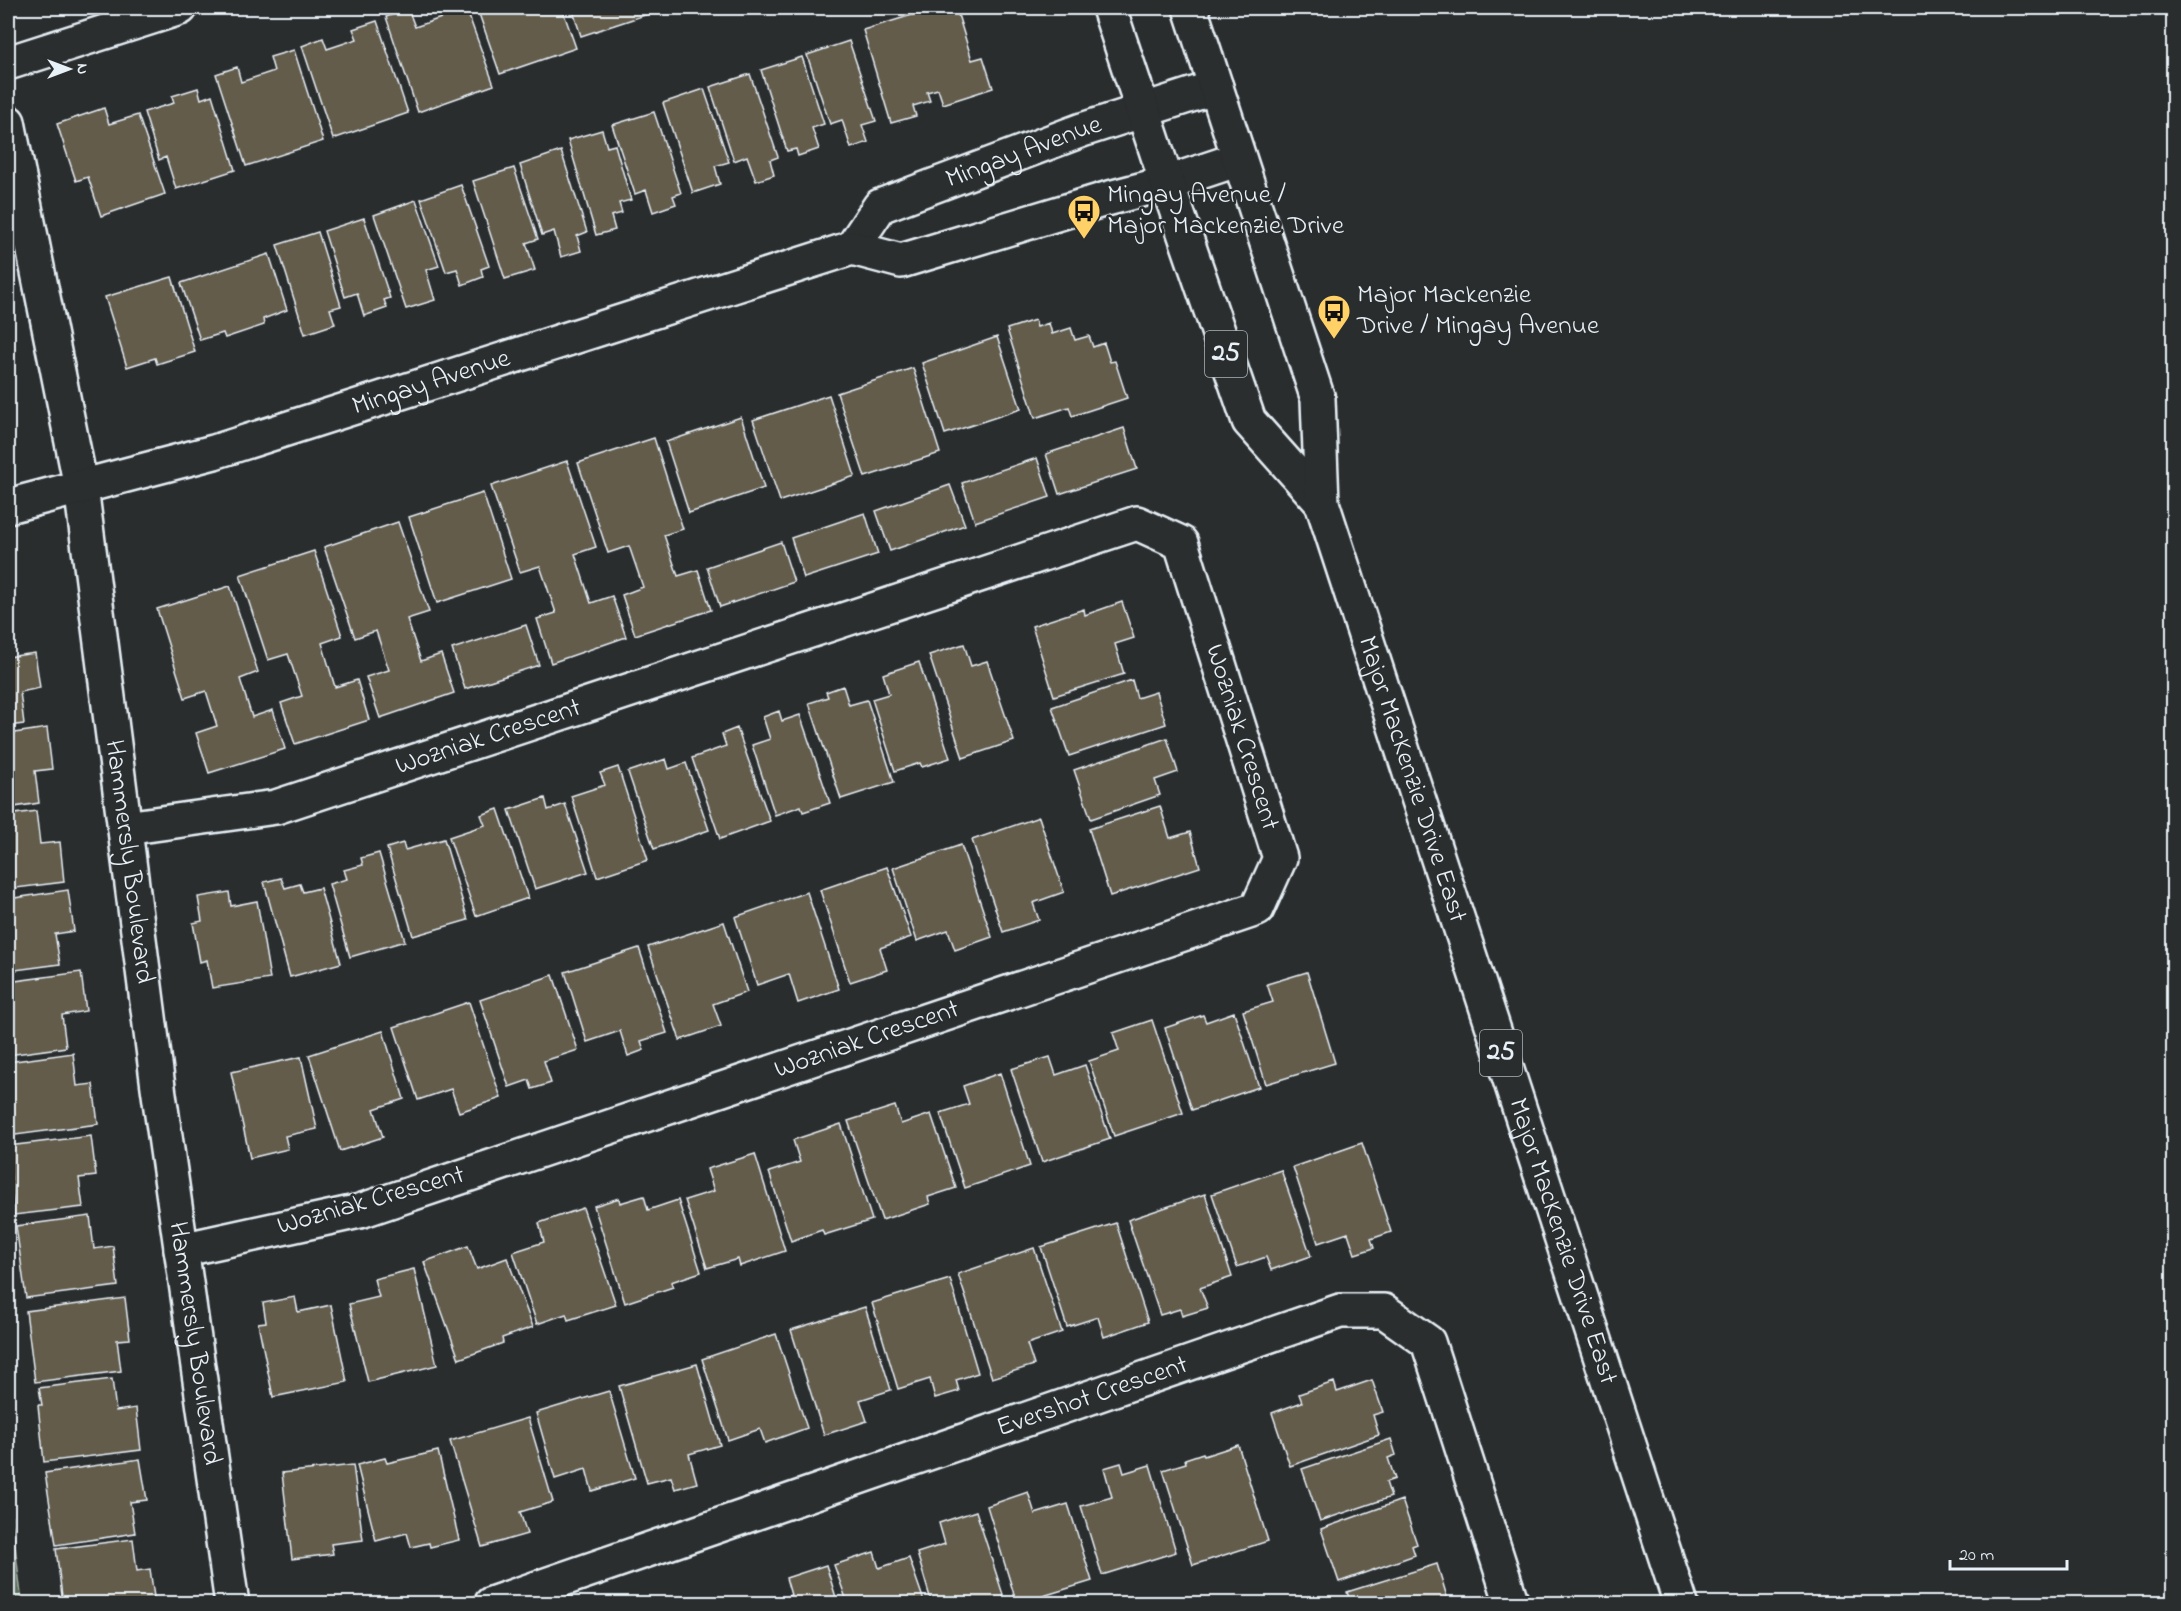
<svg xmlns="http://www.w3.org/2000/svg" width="2181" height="1611" font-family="'Indie Flower',sans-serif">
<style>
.green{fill:#5d6f58;stroke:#a2b0a8;stroke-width:1.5}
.building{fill:#635b4c;stroke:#e8f1f8;stroke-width:1.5}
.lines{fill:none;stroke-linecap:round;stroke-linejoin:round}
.minor-casing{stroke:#e8f1f8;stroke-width:38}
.major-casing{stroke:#e8f1f8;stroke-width:38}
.minor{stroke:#2a2d2e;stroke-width:33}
.major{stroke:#2a2d2e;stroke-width:33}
.labels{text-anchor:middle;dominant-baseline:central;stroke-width:5;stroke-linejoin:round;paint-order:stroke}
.shield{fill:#2a2d2e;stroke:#afb6bb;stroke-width:1.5}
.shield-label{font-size:26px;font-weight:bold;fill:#e8f1f8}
.street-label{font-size:27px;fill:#e8f1f8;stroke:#2a2d2e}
.poi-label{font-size:27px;fill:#e8f1f8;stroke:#2a2d2e;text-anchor:start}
</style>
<rect width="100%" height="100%" fill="#2a2d2e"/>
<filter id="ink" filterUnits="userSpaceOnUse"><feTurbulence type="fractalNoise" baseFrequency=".0167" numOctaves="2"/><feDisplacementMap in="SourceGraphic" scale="12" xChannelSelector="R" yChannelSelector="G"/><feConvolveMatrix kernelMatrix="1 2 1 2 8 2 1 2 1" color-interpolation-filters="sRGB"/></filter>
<g filter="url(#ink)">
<!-- green -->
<path class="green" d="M8,1488L22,1603H8Z"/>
<!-- building -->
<path class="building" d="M440,8H466L494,85L418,112L386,17L408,9L415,27L444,17Z
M477,8H562L576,48L500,74Z
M572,8H656L657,11L581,36Z
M948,8H956L972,60L983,57L993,88L943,104L938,89L927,92L930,101L913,106L916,116L891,123L863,30L925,11L926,15Z
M377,21L408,113L333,139L302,46L323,38L327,49L357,39L353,29Z
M849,41L876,121L862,125L868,142L851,148L842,120L830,124L807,55Z
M294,50L323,141L246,166L216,74L237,67L241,82L274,71L270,57Z
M802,57L824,124L812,128L819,149L798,156L796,149L787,151L761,70Z
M750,74L778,157L770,160L774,175L756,181L747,156L734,161L710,87Z
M198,88L201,99L212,95L235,170L176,189L166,157L159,160L144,112L174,103L172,96Z
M704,89L729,162L715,166L720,184L693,193L663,103Z
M104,108L109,124L138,115L165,194L101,216L88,177L76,181L57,124Z
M654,112L681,193L673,196L676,204L653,212L646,190L635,194L612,125Z
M602,130L607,147L615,145L631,200L619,203L622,213L611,216L615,230L596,235L568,140Z
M561,151L587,232L577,236L581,251L561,257L554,231L542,235L520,165Z
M514,168L538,239L526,243L535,270L505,279L473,181Z
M461,185L489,266L481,269L483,277L462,285L457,269L446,272L421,199Z
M416,200L439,266L426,270L435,300L406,309L374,215Z
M364,218L390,298L384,300L387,308L364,316L357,293L345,297L324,231Z
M318,232L341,306L330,309L335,324L305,334L277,245Z
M269,254L287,310L263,319L264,325L225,338L223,333L200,340L181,283Z
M172,277L195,352L157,364L155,358L127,367L105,297Z
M1035,320L1037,327L1049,323L1052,334L1071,328L1075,340L1089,336L1093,347L1104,343L1110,362L1115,361L1127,398L1072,416L1069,407L1035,418L1007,329Z
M997,337L1021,409L945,434L922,363Z
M913,368L940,453L865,477L837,393Z
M829,395L855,476L780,501L753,420Z
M741,417L764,488L689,513L666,442Z
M1124,428L1137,469L1059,494L1046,454Z
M654,438L683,529L664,535L678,576L698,570L711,610L635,635L622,595L643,587L629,546L608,553L578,463Z
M1037,458L1050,497L975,522L962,483Z
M567,461L596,547L575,554L591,603L612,596L626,637L551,663L537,619L556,613L540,566L520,572L491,486Z
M950,485L965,525L890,551L876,511Z
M483,493L511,579L437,603L409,517Z
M865,513L878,554L804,578L791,538Z
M398,522L429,612L407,619L421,661L441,654L454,693L380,718L366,677L389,670L376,631L355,638L324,547Z
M781,542L794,582L720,607L707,567Z
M314,551L342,636L322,643L335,687L357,680L369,720L295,744L281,703L302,696L288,654L268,660L240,575Z
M230,586L258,672L240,679L252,717L273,710L285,749L209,773L196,733L217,726L206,691L185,698L157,609Z
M1122,602L1134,638L1115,644L1124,674L1054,696L1032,626L1084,609L1085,615Z
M526,625L539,665L465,689L452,649Z
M964,644L971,666L987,661L1014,741L963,758L929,655Z
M35,653L40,688L20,692L24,724L8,726V657Z
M919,662L950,758L922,767L920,763L895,771L872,699L889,694L883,674Z
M1132,680L1137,698L1156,692L1166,724L1069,756L1052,707Z
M843,686L849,705L867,700L894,782L841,799L809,703L828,697L826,692Z
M779,711L782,721L800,715L830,803L803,812L801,806L775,815L752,745L770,739L763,717Z
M47,728L52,769L35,771L39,803L8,808V734Z
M737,728L770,821L720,839L692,758L726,746L722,734Z
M1167,738L1178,772L1155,780L1160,795L1091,819L1074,770Z
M666,759L669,769L686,763L709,830L654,849L628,772Z
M618,767L648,860L597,877L571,796L605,785L600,773Z
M545,798L548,810L565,804L588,872L535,889L509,810Z
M1160,806L1170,838L1190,832L1200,867L1110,896L1089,829Z
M498,809L528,898L476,916L449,837L485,825L481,815Z
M36,811L40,844L60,842L64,882L8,889V815Z
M1039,817L1064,892L1033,903L1039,920L1003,932L972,840Z
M444,839L468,920L413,936L387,848L403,843L405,850Z
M961,845L992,937L955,950L948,930L917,941L893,868Z
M379,853L405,941L350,957L329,884L347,879L344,870L363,865L361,858Z
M887,867L911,937L880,948L887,970L850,982L820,890Z
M281,878L285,888L300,884L303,892L320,888L341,963L290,977L264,882Z
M68,890L74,931L55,934L60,964L8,971V899Z
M229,892L231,906L257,901L270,979L212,988L207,960L200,962L193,923L202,921L198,897Z
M807,892L839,989L798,1003L789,974L757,985L735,917Z
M724,922L747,992L713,1004L721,1026L680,1040L648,947Z
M639,948L667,1033L641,1041L644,1050L628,1056L620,1031L587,1042L565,972Z
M81,972L86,1011L62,1015L66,1047L8,1055V982Z
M1307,972L1335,1063L1266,1084L1243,1011L1273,1002L1267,984Z
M553,975L578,1050L544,1061L551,1083L532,1089L529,1080L509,1087L480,1000Z
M469,1002L501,1098L459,1112L451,1089L418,1100L394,1027Z
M1234,1012L1259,1087L1192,1110L1165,1028L1203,1015L1206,1022Z
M1152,1020L1183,1113L1114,1136L1089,1061L1119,1051L1113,1033Z
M383,1031L404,1099L374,1109L383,1137L340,1151L309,1055Z
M73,1053L77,1086L93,1084L98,1124L8,1136V1062Z
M301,1057L317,1129L285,1136L288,1149L250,1158L231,1072Z
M1050,1057L1056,1075L1085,1065L1110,1139L1042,1162L1011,1069Z
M1000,1073L1030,1166L965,1188L940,1113L969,1104L963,1086Z
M895,1106L901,1124L931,1114L956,1188L928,1197L930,1204L882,1220L848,1121Z
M841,1124L872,1220L824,1235L822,1230L791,1241L769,1172L800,1162L793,1140Z
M91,1136L96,1176L79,1178L83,1207L14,1215L8,1146Z
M1362,1143L1391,1232L1371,1239L1374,1248L1355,1254L1348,1233L1318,1243L1293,1167Z
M755,1154L785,1251L740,1266L738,1259L707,1268L685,1200L714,1191L707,1169Z
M1281,1170L1311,1256L1271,1270L1266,1257L1237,1267L1212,1194Z
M1205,1194L1232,1277L1200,1288L1208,1308L1182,1316L1180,1309L1160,1315L1128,1220Z
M644,1196L648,1210L678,1200L701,1272L671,1282L673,1287L625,1303L594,1206L619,1198L620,1203Z
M583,1208L616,1305L568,1320L566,1314L537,1324L513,1252L544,1242L539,1223Z
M90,1216L94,1249L113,1246L118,1286L26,1298L16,1226Z
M1116,1223L1148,1322L1104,1337L1098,1317L1067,1327L1041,1247Z
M468,1246L477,1269L507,1258L533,1327L502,1338L503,1343L459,1359L424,1262Z
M1034,1248L1062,1332L1027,1344L1034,1365L992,1378L958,1274Z
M414,1269L437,1365L368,1382L349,1304L379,1297L374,1279Z
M950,1279L978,1373L956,1380L959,1391L935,1398L930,1379L898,1389L872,1303Z
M295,1297L298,1312L331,1305L347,1382L273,1397L258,1323L266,1322L263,1303Z
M125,1298L130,1339L117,1340L121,1371L35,1382L26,1311Z
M865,1307L891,1390L860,1400L867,1421L824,1435L791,1330Z
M776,1334L807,1428L765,1443L760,1429L728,1440L702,1359Z
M697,1364L720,1445L689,1454L697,1483L675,1489L671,1477L647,1483L619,1386Z
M112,1379L116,1411L136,1408L141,1450L44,1462L38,1405H42L39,1388Z
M1372,1380L1383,1412L1373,1415L1379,1435L1290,1466L1272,1413L1302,1402L1299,1394L1334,1382L1337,1392Z
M609,1391L635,1478L592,1491L586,1469L555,1479L536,1413Z
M528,1418L553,1502L520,1512L527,1534L482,1547L450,1441Z
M1391,1439L1396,1455L1388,1458L1395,1479L1386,1482L1391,1497L1320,1521L1302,1469Z
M1238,1445L1268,1541L1193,1565L1163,1470L1186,1463L1185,1459L1203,1453L1204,1456Z
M438,1451L459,1540L430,1547L429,1543L411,1547L407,1533L376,1541L357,1465L385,1458L387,1463Z
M140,1459L147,1500L130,1502L135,1533L56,1545L45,1473Z
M1121,1463L1124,1473L1150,1465L1176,1552L1102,1575L1081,1506L1112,1497L1104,1468Z
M353,1465L363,1540L331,1544L333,1554L292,1559L282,1473Z
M1028,1492L1035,1514L1068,1504L1092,1581L1017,1604L987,1506Z
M1402,1500L1417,1544L1412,1546L1415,1555L1339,1582L1321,1529Z
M976,1511L1006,1604H932L917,1553L945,1544L939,1523Z
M133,1539L137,1571L150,1569L155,1604H63L56,1549Z
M874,1552L879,1568L909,1558L925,1604H848L834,1565Z
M1437,1564L1448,1600L1436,1604H1351L1347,1592Z
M826,1565L838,1604H765L791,1595L786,1578Z
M721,1597L723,1604H703Z"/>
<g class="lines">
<!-- minor casing -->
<g class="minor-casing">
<g id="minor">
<path d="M8,63L180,8"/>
<path id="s1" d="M8,122L81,487L158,1087L232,1604"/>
<path id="s2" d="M852,248L880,206L1082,130L1216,87"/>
<path id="s3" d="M8,506L214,452L852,248L901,261L1106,199L1167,183L1239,159"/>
<path id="s4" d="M125,828L276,807L1137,523L1181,543L1280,858L1257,909L360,1211L181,1250"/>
<path id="s5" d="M491,1604L1340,1311H1384L1428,1342L1512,1604"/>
</g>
</g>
<!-- major casing -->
<g class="major-casing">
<g id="major">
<path d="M1109,8L1167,183L1249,421L1322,503"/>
<path id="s6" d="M1190,8L1318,399L1322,503L1681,1604"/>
</g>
</g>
<!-- minor -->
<use href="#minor" class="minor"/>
<!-- major -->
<use href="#major" class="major"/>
</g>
</g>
<!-- icons -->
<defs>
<g id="bus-pin" transform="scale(1.725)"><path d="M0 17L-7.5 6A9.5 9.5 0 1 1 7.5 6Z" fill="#ffd166" stroke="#2a2d2e"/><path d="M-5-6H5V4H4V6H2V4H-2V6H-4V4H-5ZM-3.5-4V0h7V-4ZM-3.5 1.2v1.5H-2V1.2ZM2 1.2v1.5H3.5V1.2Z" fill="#111"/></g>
</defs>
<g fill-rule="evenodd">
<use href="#bus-pin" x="1084" y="211"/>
<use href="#bus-pin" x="1334" y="311"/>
</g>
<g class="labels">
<!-- shield labels -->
<g class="shield">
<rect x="1205" y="331" width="42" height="46" rx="4.5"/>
<rect x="1480" y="1030" width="42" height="46" rx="4.5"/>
</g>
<g class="shield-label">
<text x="1226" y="354">25</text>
<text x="1501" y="1053">25</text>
</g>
<!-- street labels -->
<g class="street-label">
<text stroke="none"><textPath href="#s2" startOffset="204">Mingay Avenue</textPath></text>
<text stroke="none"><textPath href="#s3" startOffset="441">Mingay Avenue</textPath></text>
<text stroke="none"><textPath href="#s4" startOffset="376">Wozniak Crescent</textPath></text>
<text stroke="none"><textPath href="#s4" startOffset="1311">Wozniak Crescent</textPath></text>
<text stroke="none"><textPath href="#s6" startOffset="806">Major MacKenzie Drive East</textPath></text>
<text stroke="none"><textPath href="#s1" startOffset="750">Hammersly Boulevard</textPath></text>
<text transform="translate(867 1040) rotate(-19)">Wozniak Crescent</text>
<text transform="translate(371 1201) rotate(-16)">Wozniak Crescent</text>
<text stroke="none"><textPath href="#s6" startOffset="1292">Major MacKenzie Drive East</textPath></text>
<text stroke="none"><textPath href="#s1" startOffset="1236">Hammersly Boulevard</textPath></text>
<text stroke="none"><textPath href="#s5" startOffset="636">Evershot Crescent</textPath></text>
</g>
<!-- poi labels -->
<g class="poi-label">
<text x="1107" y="195">Mingay Avenue /<tspan x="1107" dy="31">Major Mackenzie Drive</tspan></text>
<text x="1357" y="295">Major Mackenzie<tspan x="1357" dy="31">Drive / Mingay Avenue</tspan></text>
</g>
</g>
<!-- margin -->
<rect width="2181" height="1611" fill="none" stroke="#2a2d2e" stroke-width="30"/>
<rect x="15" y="15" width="2151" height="1581" fill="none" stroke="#e8f1f8" stroke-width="2" filter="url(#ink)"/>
<!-- north arrow -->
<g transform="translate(69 69) rotate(90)" stroke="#2a2d2e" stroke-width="4.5" paint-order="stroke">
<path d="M0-4.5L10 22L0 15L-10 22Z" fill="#e8f1f8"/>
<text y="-9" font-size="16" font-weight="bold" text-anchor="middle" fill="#e8f1f8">N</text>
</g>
<!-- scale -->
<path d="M1950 1560v9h117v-9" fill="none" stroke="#e8f1f8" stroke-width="3"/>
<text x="1959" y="1560" font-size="18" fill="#e8f1f8" stroke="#2a2d2e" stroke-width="4.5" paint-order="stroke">20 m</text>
</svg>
